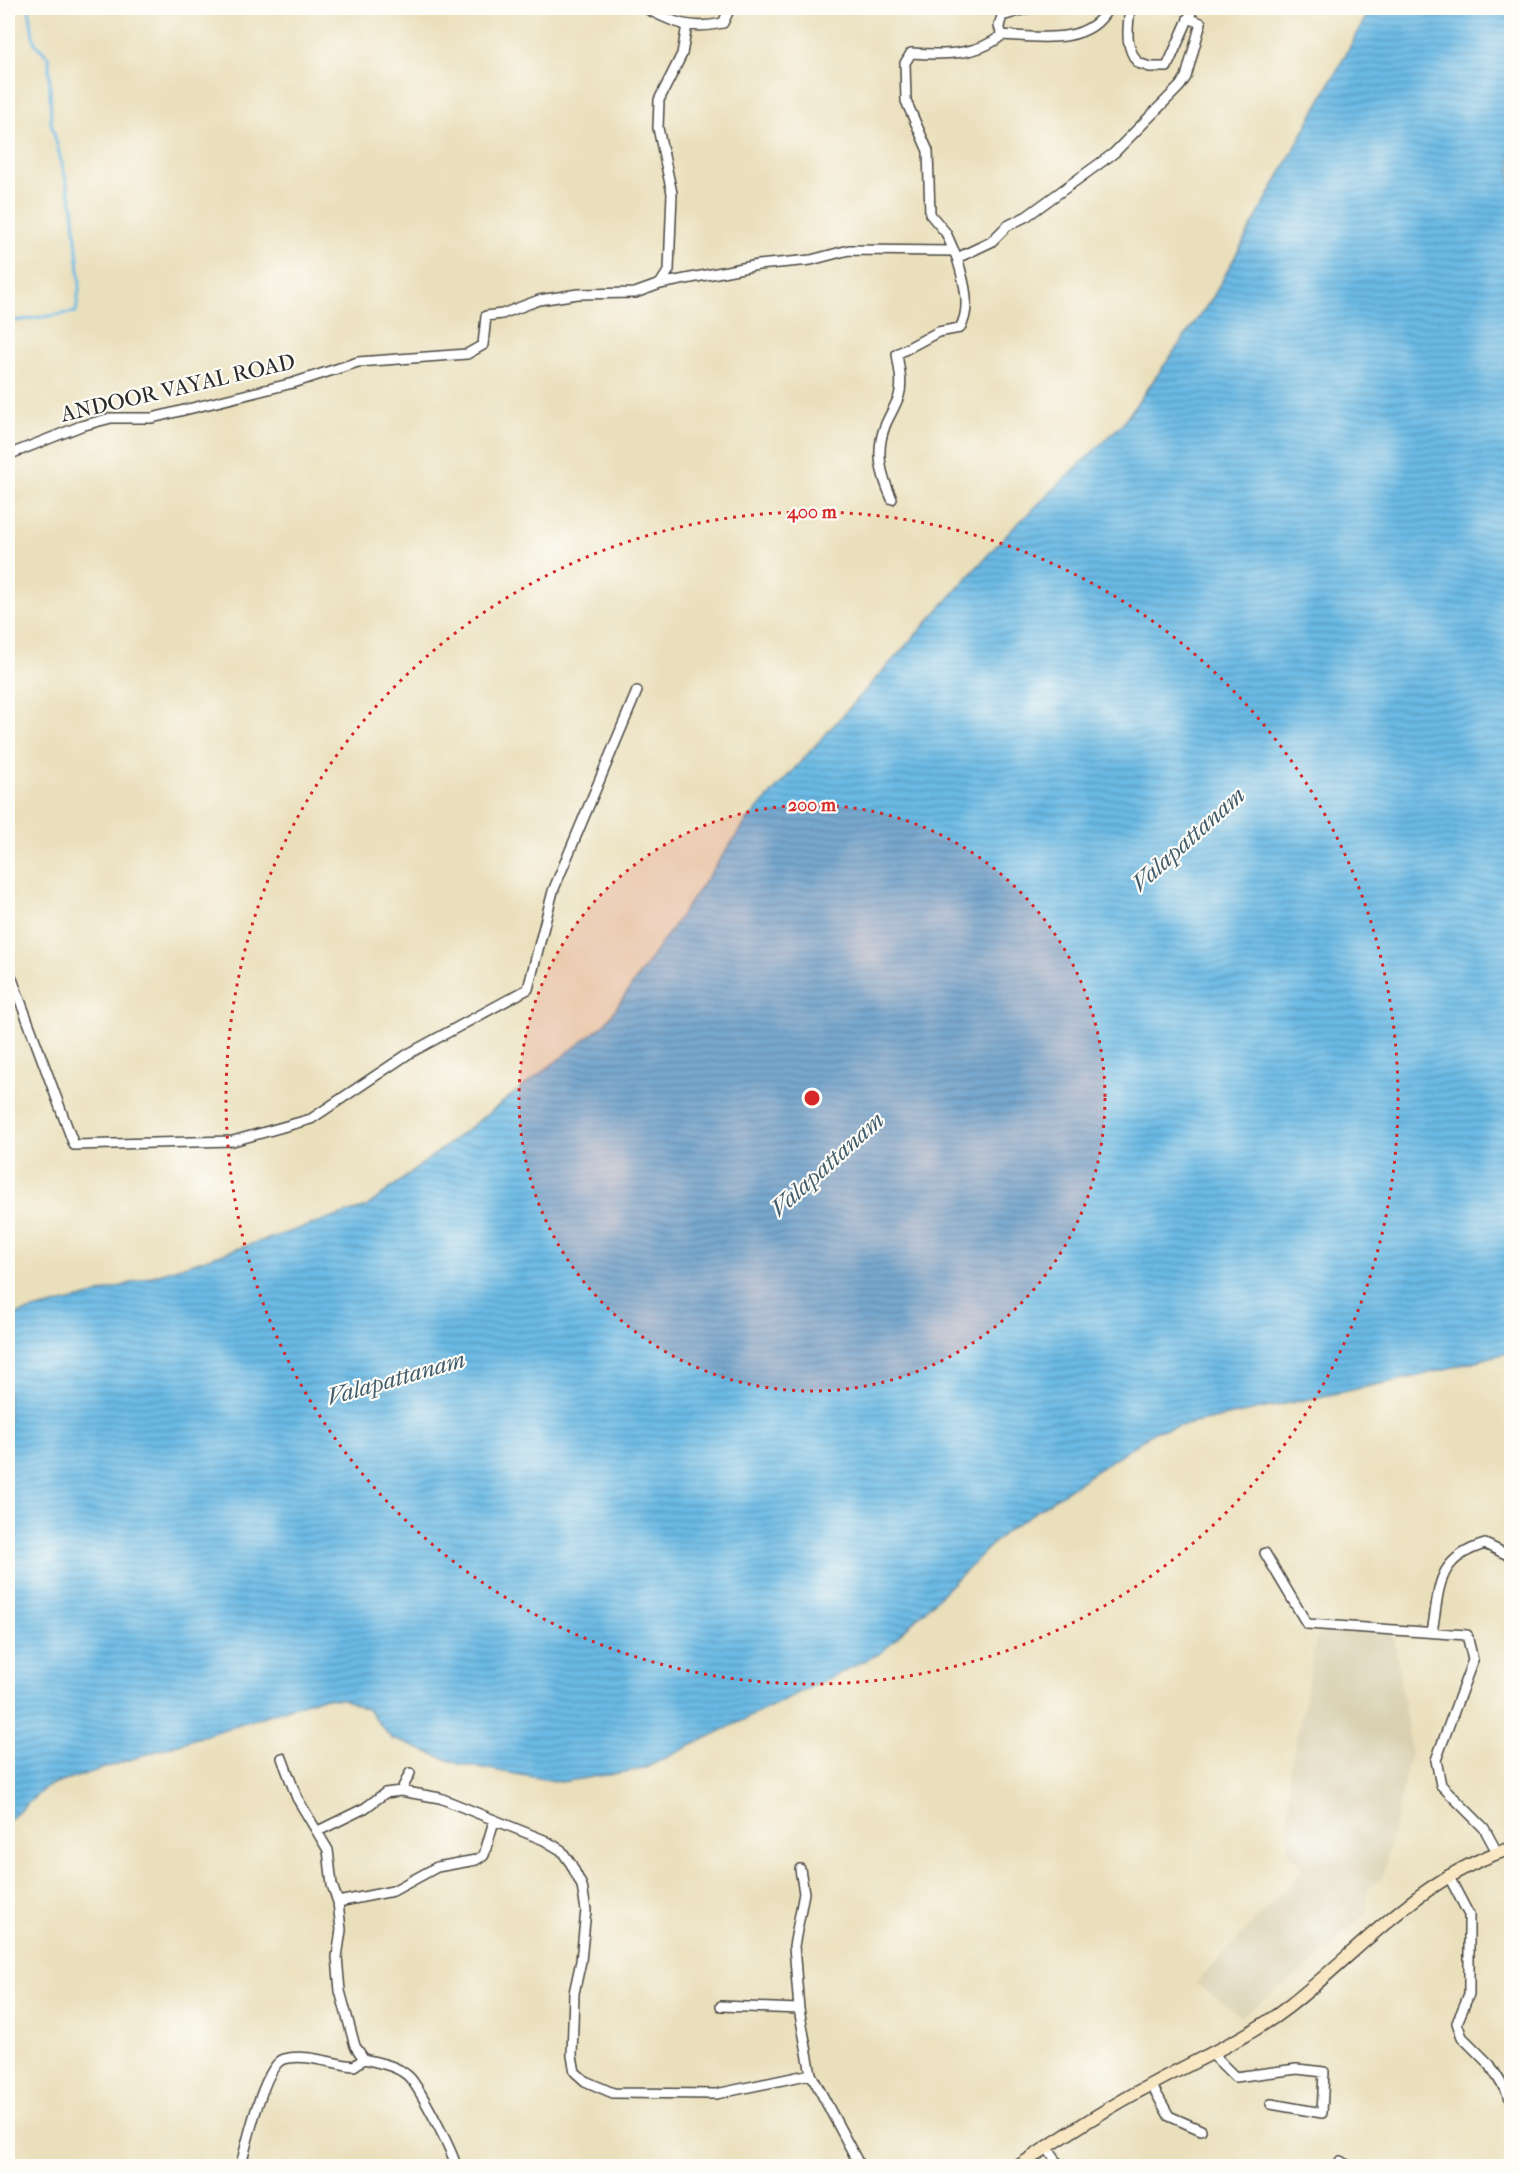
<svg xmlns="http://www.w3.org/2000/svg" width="1519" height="2174" font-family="'IM FELL French Canon',serif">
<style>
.built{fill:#d9d0b1}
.water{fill:url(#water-rules);stroke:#4a7288;stroke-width:1.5}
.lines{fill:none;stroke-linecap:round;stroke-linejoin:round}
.stream{stroke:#6abae5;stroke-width:3}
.street-casing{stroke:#484641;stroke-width:12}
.secondary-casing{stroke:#484641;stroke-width:15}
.street{stroke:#fff;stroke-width:9}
.secondary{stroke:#f9e7c3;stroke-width:12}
.ring{fill:none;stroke:#d62828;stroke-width:3;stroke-dasharray:3 6}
.labels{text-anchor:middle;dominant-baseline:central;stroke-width:4.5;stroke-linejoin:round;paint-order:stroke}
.street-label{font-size:22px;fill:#2b2b2b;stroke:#fdfcf7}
.water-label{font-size:24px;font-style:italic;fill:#415d6c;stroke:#fdfcf7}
.centre{fill:#d62828;stroke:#fdfcf7;stroke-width:3}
.ring-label{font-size:18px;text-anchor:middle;font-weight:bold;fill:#d62828;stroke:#fdfcf7;stroke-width:4.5;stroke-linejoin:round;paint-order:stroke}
</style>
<defs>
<pattern id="water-rules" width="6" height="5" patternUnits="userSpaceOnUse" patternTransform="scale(1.5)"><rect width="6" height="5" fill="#6abae5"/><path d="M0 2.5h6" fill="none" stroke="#5797ba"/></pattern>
</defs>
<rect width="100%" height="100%" fill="#fdfcf7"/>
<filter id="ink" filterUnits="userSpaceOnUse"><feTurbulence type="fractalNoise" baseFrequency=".0167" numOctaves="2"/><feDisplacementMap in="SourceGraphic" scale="12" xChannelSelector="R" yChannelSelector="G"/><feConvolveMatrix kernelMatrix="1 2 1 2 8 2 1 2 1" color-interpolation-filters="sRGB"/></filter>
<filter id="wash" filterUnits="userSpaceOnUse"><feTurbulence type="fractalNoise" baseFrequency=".008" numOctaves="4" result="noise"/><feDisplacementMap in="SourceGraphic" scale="24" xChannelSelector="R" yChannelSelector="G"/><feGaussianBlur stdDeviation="1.35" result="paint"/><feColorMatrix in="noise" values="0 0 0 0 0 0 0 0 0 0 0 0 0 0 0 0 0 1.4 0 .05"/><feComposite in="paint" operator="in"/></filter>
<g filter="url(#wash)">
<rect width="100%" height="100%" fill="#eadfbb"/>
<!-- built -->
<path class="built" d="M1319,1627L1393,1630L1411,1752L1383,1876L1367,1890L1368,1911L1313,1964L1241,2016L1196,1983L1303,1870L1288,1849L1289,1774Z"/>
<!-- water -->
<path class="water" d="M1371,8H1511V1352L1418,1376L1156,1431L1005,1532L881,1653L643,1769L561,1782L459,1764L391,1738L368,1710L343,1699L320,1698L46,1787L8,1821V1316L91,1296L366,1207L605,1024L746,822L1006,535L1123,423L1213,297Z"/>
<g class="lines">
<!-- stream -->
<path class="stream" d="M8,322L76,312L80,282L73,207L51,122L49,58L34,42L29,8"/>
</g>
</g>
<g filter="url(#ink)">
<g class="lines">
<!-- street casing -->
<g class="street-casing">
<path id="street" d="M645,8C674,23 690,30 723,23L730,8
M1029,8L1002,16L999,26L1002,35C1037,37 1089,46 1108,8
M1130,8C1128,29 1124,45 1138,63L1150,67H1167L1193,8
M957,258L946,233L930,214L928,151L906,101L905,63L911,53C941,55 978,56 1002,35
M660,284L758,265L811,260L849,250L954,251
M8,455L81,426L111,418H152L293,383L358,362L467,354L483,345L486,316L502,314L539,300L578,294L635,293L660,284L669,270L672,193L658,128L659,100L682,54L687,25
M892,499C881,475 875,452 885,426C889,416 895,407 899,396C903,383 899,368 897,354L938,332L960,328C972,307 964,281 957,258L991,242L1007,226L1027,216L1114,153L1180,86L1186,77L1201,23L1188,18
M8,968L74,1145L233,1141L311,1119L408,1054L528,989L553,891L637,691
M1265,1553L1307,1624L1467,1635L1473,1660L1436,1760L1441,1785L1484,1828L1497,1852
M1432,1632C1440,1588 1435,1559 1485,1544L1512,1557
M282,1758L297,1798L328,1850L332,1885L338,1902L341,1930L337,1957L340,1991L355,2046L364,2059C380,2063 400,2066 411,2079C422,2093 452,2150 456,2166
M401,1791L440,1798L544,1840L561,1850L571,1864L582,1886L586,1910L581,1961L574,1993L572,2056L575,2072L585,2081L613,2093L716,2094L811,2074
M318,1831L365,1808L385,1793L401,1791L410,1773
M800,1869L804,1893L794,1946L799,2009L811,2074L860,2166
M1448,1875L1469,1915V1994L1457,2023L1462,2037L1490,2065L1512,2101
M338,1902L393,1891L437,1867L476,1860L484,1855L494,1821
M721,2006L799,2009
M1211,2053L1235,2077L1297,2069L1324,2072L1322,2113L1271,2104
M1151,2084L1169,2116L1201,2130
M1047,2148L1060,2166
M242,2161C247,2142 265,2064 284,2059C306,2053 332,2064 354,2066L364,2059
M1340,2161L1349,2166"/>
</g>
<!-- secondary casing -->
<g class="secondary-casing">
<path id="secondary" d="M1019,2166C1063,2136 1107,2108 1154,2083C1198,2059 1248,2038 1288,2007C1361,1950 1420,1876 1512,1848"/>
</g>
<!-- street -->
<use href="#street" class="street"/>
<!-- secondary -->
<use href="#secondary" class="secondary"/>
</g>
</g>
<!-- distance rings -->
<circle cx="812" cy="1098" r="293" fill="#d62828" fill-opacity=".12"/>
<g class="ring">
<circle cx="812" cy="1098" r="293"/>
<circle cx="812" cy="1098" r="586"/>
</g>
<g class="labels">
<!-- street labels -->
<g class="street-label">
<text transform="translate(178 388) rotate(-13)">ANDOOR VAYAL ROAD</text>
</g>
<!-- water labels -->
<g class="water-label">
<text transform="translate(1188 839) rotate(-42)">Valapattanam</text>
<text transform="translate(827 1164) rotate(-42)">Valapattanam</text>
<text transform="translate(396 1378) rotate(-16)">Valapattanam</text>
</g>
</g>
<circle cx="812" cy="1098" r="9" class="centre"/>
<g class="ring-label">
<text x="812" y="518">400 m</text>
<text x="812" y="811">200 m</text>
</g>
<!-- margin -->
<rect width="1519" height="2174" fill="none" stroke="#fdfcf7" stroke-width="30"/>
</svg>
